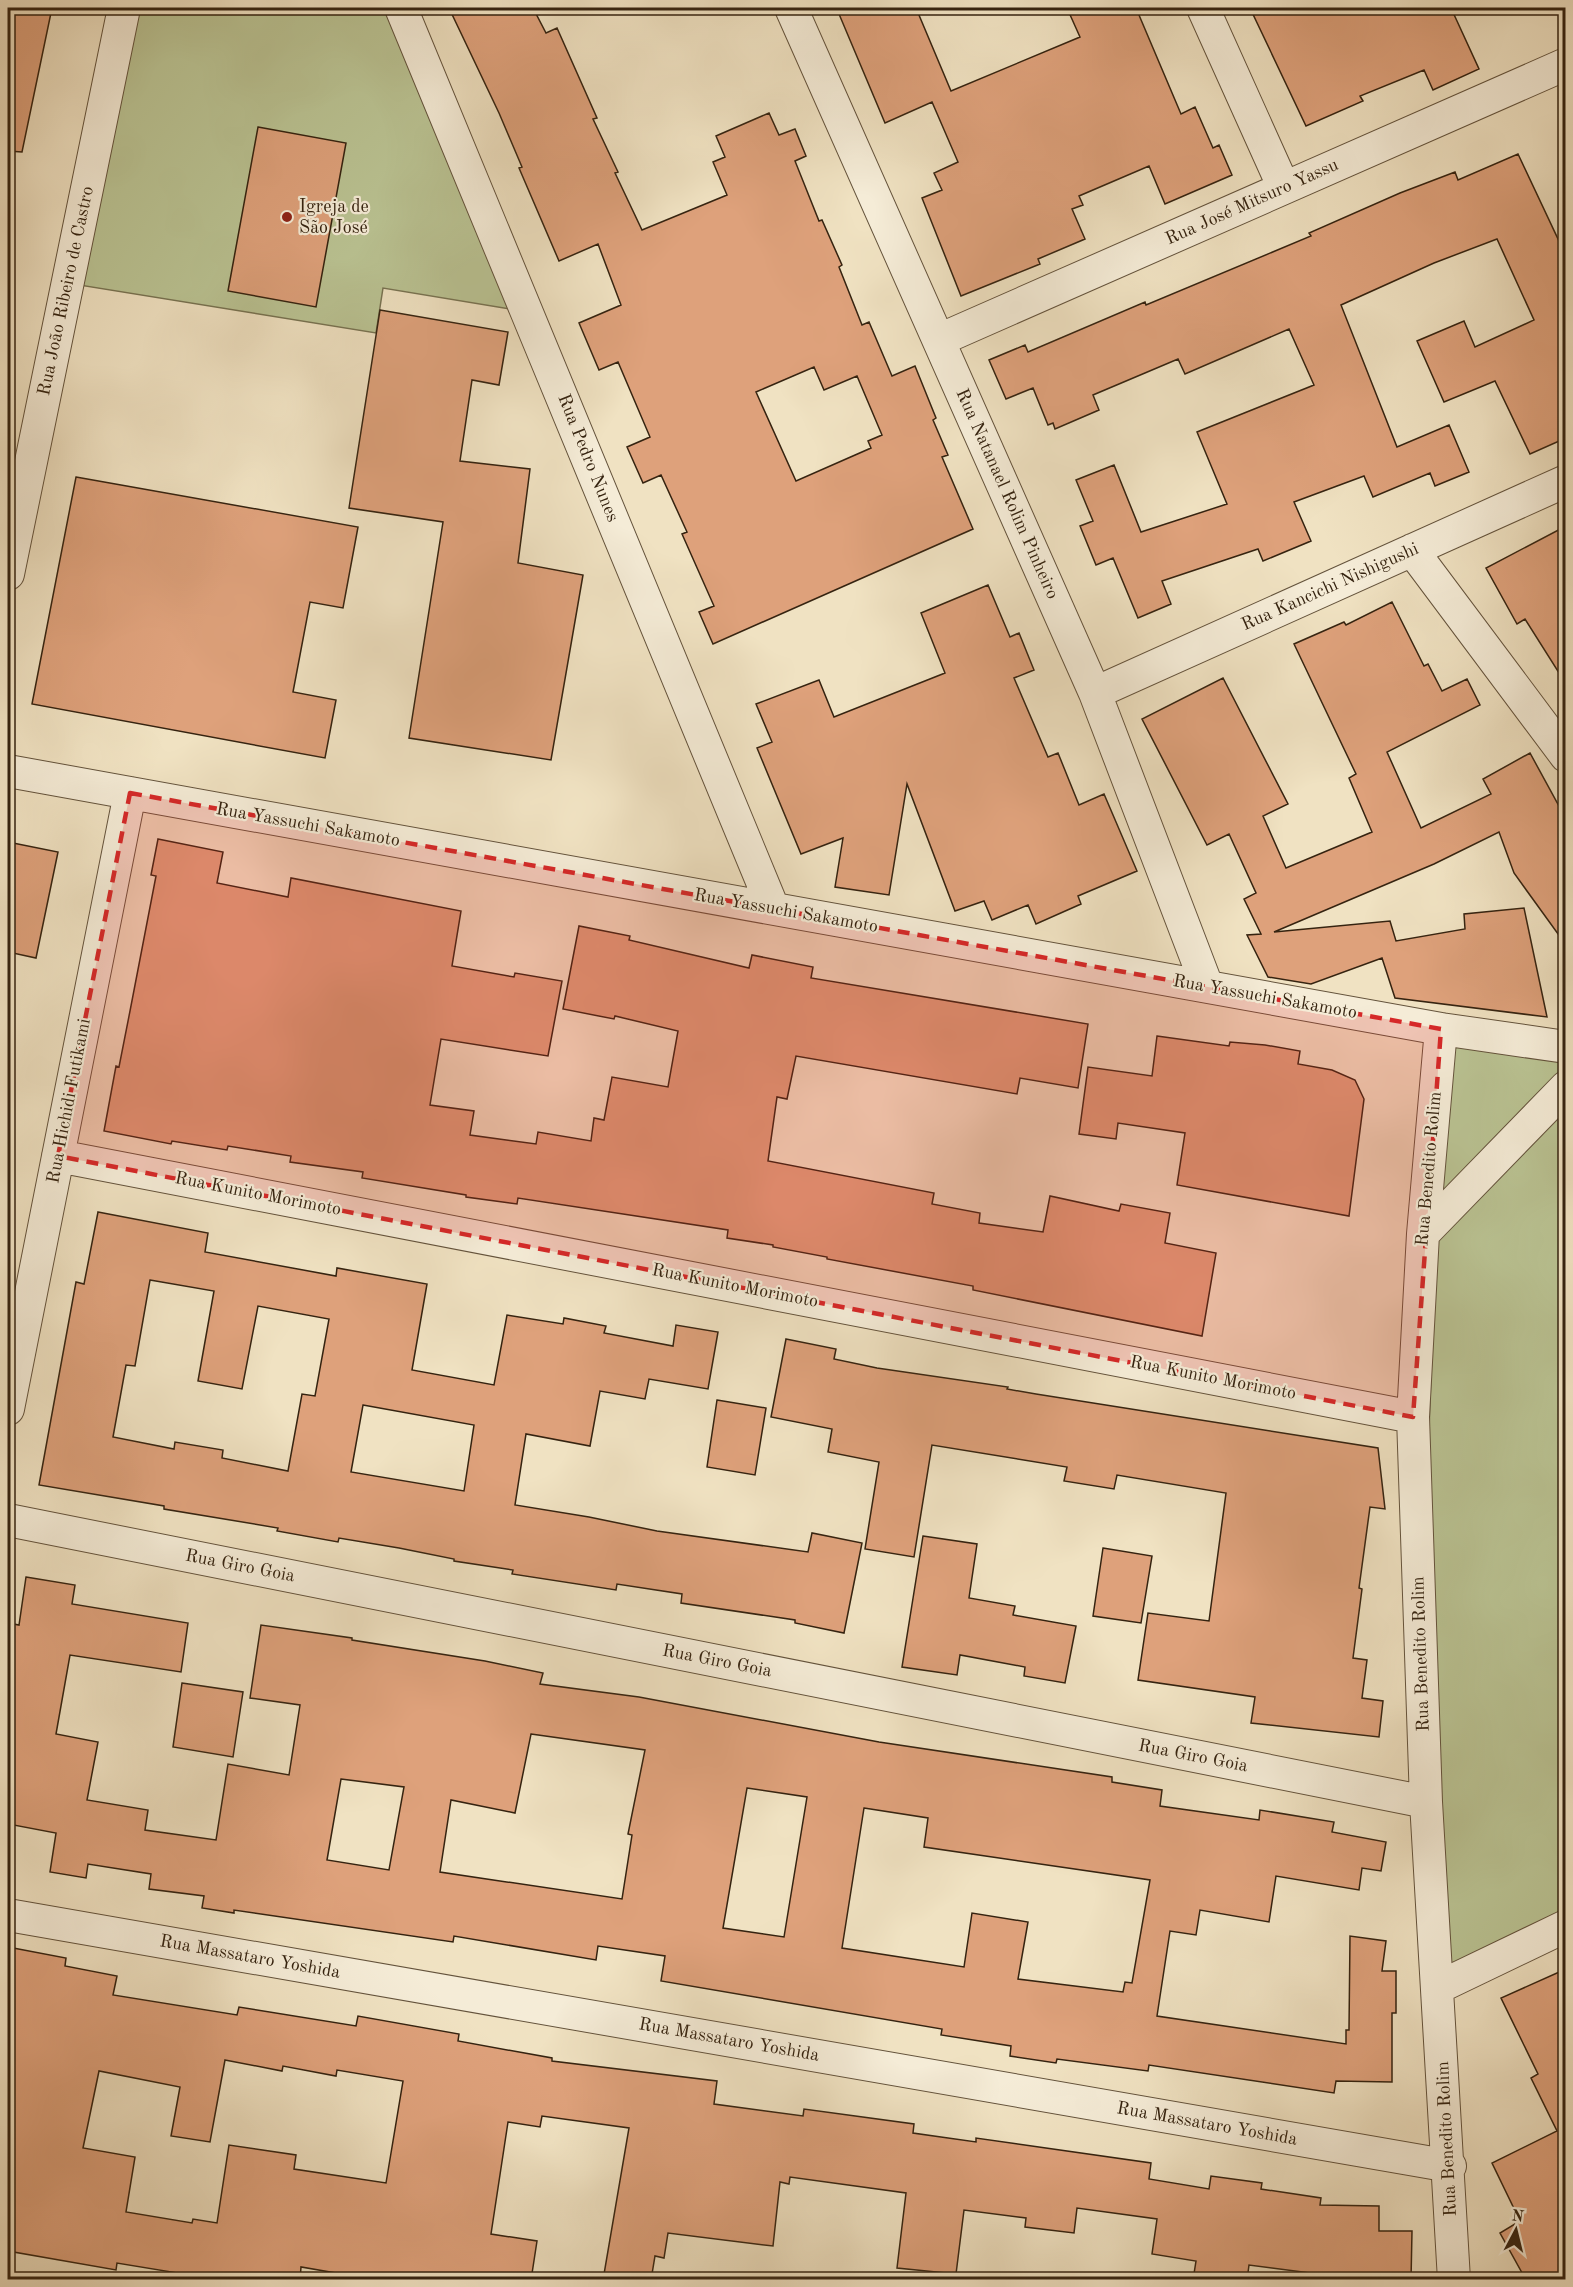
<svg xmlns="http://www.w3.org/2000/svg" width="1573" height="2287" font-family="'Old Standard TT',serif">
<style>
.green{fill:#bac393;stroke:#787352;stroke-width:1.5}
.building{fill:#dea17b;stroke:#352310;stroke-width:1.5;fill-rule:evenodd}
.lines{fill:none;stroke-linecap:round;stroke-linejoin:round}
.street-casing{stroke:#64533c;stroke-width:34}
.street{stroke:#f5ecd7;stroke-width:32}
.marked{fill:#d62828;fill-opacity:0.2;stroke:#d62828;stroke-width:4.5;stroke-dasharray:12 8;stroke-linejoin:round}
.poi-dot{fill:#8f2418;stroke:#f5ecd7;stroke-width:2}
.labels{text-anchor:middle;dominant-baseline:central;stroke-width:4.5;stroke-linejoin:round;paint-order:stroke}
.street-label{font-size:18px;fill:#352310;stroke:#f5ecd7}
.poi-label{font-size:18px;fill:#352310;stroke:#f5ecd7;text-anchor:start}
</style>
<rect width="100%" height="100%" fill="#f0e2c2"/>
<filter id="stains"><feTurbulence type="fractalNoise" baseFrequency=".00333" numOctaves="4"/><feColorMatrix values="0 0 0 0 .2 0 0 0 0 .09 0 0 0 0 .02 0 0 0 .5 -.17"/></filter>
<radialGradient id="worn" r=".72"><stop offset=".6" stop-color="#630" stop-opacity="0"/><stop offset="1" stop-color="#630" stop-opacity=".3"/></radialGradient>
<!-- green -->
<path class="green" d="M135,8H386L510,309L383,288L376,333L79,285Z
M1447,1036L1565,1053V1079L1431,1217Z
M1565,1102V1911L1445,1971L1429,1429L1436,1239Z"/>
<!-- building -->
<path class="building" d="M8,8H52L22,152L8,151Z
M449,8H533L546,33L557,28L597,118L593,119L618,172L615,173L642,230L727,195L713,162L725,157L716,136L769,113L779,135L795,129L806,156L795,161L819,221L822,220L842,265L839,267L862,325L869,322L892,376L915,366L936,418L933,420L948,455L942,457L973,529L713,644L699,612L714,606L682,534L687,532L661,475L643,483L627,447L650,437L618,362L599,370L579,323L621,305L598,244L559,261L519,168L522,167L499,113ZM814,367L824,390L857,376L882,435L868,441L871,448L796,481L756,392Z
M855,8H916L951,91L1080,37L1067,8H1136L1181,114L1195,107L1213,148L1219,145L1232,175L1165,204L1149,166L1079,196L1083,205L1072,209L1085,239L1038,259L1040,264L961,296L922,198L942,190L934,173L958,162L932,102L885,123L839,14Z
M1250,8H1451L1479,69L1433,90L1424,70L1360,96L1363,101L1306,126Z
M258,127L346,143L316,307L228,291Z
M1518,154L1566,256V438L1530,454L1495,381L1444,402L1417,341L1464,321L1475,347L1534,320L1497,239L1434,263L1341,305L1397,447L1449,425L1469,472L1435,486L1430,473L1373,497L1364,476L1294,502L1311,541L1263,561L1258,549L1162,581L1171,604L1138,618L1113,558L1096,565L1080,526L1093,521L1076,480L1114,465L1141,532L1227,504L1197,432L1314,385L1289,329L1185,374L1178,359L1093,395L1099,410L1055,429L1053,423L1048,425L1033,388L1006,399L989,360L1025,345L1028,352L1145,302L1146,305L1311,236L1309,233L1400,193L1455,172L1458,180Z
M380,310L508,332L499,385L472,380L460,461L530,469L518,563L583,575L551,760L409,738L443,522L349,508Z
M76,477L358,527L343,608L310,602L293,692L336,700L325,758L32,704Z
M1566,526V684L1525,619L1517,624L1486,568Z
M988,585L1010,637L1019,633L1034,670L1014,678L1048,757L1058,753L1079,805L1104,794L1137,871L1078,896L1081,904L1036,924L1028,905L992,920L984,901L955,911L907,784L889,895L835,887L843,838L801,854L757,748L772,742L756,704L819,680L834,717L945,673L921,613Z
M1392,602L1424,666L1428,664L1442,691L1467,679L1480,705L1387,752L1421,828L1491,794L1483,779L1530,753L1566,819V945L1514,873L1499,832L1434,864L1274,932L1390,921L1396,941L1465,929L1464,914L1524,908L1547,1017L1395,998L1382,958L1311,984L1268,977L1247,935L1261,934L1244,899L1256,893L1229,834L1207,845L1142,719L1223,678L1288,804L1263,816L1286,868L1372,832L1349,778L1356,774L1294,644L1344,622L1346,625Z
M158,839L223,852L217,883L288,897L291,878L461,911L452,966L514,977L515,973L562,981L548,1056L441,1039L430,1105L474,1111L470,1135L536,1144L538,1132L591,1141L594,1118L604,1120L612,1077L668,1087L678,1031L615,1016L614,1019L563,1009L579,926L630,936L629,940L749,968L752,955L813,967L811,978L1088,1024L1078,1088L1020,1078L1017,1094L796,1056L787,1099L777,1097L768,1161L934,1193L932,1204L980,1213L979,1223L1043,1232L1050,1196L1119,1211L1121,1204L1170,1213L1165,1243L1216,1253L1202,1336L973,1290V1286L827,1259V1257L773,1247V1245L727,1238L728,1230L518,1198L517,1204L466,1197V1195L362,1178L363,1172L290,1162L291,1156L228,1146L227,1150L172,1141L171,1144L104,1131L116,1066L119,1067L130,1011L156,876L151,875Z
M8,842L58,852L36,958L8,952Z
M1157,1036L1229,1046L1230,1042L1265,1045L1300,1051L1298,1064L1332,1070L1355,1080L1364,1099L1349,1216L1177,1185L1185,1133L1118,1123L1116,1139L1079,1134L1088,1067L1152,1076Z
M98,1212L208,1233L205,1252L336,1276L337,1268L427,1284L412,1370L494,1385L507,1315L563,1324L564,1318L606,1326L604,1333L673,1346L676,1325L718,1332L708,1389L649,1379L645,1399L600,1391L590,1446L526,1434L515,1505L589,1517L657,1531L808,1552L812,1533L862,1543L844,1633L795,1623V1620L681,1603L682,1594L617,1584L616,1590L512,1574L513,1570L454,1561V1559L399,1548L339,1538L338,1542L277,1531L278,1528L164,1509V1506L39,1485L76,1282L84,1284ZM150,1280L214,1291L198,1381L242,1389L258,1306L329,1319L315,1396L302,1394L288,1471L222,1458L223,1450L175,1442L174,1449L113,1437L126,1365L135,1366ZM363,1405L474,1425L464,1491L351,1472Z
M786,1339L836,1349L834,1359L877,1368L1008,1387L1007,1389L1036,1394L1378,1448L1385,1509L1370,1507L1359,1588L1362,1589L1353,1658L1367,1660L1362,1698L1383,1701L1379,1737L1251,1723L1255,1697L1138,1680L1148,1613L1209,1621L1226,1493L1117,1475L1114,1489L1064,1481L1067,1467L932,1445L914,1557L865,1549L879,1462L828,1452L832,1429L771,1417Z
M717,1400L766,1408L755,1475L707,1467Z
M923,1536L977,1544L969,1598L1015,1606L1013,1615L1076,1626L1065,1683L1024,1676L1025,1667L960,1655L957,1675L902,1667Z
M1103,1548L1152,1556L1141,1623L1093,1616Z
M26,1577L75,1585L72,1604L188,1623L181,1672L70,1655L56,1734L98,1742L87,1800L148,1810L145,1830L216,1840L228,1764L289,1775L300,1705L250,1698L261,1625L352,1638V1640L485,1661L543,1673L540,1684L639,1697L879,1742L1112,1777V1782L1162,1790L1160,1806L1259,1820L1260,1810L1334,1822L1332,1832L1386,1842L1381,1871L1362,1868L1359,1890L1276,1876L1269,1922L1200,1910L1196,1935L1170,1931L1157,2016L1346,2044V2030H1349L1350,1936L1386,1941L1382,1971H1396V2013H1392V2082L1336,2081L1334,2093L1149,2065L1148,2071L1057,2059L1056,2063L1010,2056L1011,2046L941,2035L942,2029L661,1981L665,1956L598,1946L596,1960L454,1936L453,1942L234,1910V1913L202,1908L204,1896L149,1889L151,1874L88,1864L86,1878L50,1872L56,1833L8,1824V1623L19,1625ZM531,1734L645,1750L628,1834L632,1835L622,1899L440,1872L451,1800L515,1813ZM341,1779L404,1787L389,1870L327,1860ZM747,1788L807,1797L784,1937L723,1928ZM864,1808L928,1818L924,1847L1150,1880L1132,1983L1125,1982L1123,1992L1018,1979L1028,1922L972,1913L964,1967L842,1948Z
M182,1683L243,1692L233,1757L173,1747Z
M8,1947L66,1958L65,1966L117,1976L113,1995L237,2015L239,2007L356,2026L358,2016L459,2034L458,2041L552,2058V2061L717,2081L714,2104L803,2116L804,2109L914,2124L913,2133L976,2142V2138L1151,2163L1149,2179L1209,2189L1211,2176L1262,2183L1261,2189L1321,2198L1320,2205L1379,2206V2231H1412L1411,2280H1364L1249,2265L1247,2280H1193L1196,2261L1152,2254L1157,2219L1077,2208L1074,2233L1025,2227L1026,2218L964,2210L956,2274L897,2268L906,2193L790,2177L789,2184L780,2182L773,2246L668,2233L664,2258L655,2256L651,2280H603L629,2128L542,2116L540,2127L508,2122L491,2234L537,2241L531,2280H376L301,2267L300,2280H183L184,2274L117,2263L116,2270L8,2251ZM225,2060L282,2071L283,2066L336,2076L337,2070L403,2081L386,2183L294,2169L296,2155L229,2145L217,2223L193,2219L192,2223L126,2212L135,2157L83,2148L99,2071L180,2087L171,2136L210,2142Z
M1566,1969V2280H1526L1500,2233L1520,2221L1492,2163L1557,2131L1531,2078L1538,2074L1501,1998Z"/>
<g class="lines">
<!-- street casing -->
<g class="street-casing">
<path id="street" d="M401,8L773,908
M791,8L1095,693L1207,986
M1203,8L1284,188
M939,340L1566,64
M1412,550L1566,756
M8,574L124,8
M1095,693L1566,481
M8,771L1441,1029L1566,1047
M1441,1029L1423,1234L1413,1417L1426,1802L1454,2280
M58,1156L1413,1417
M1423,1234L1566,1087
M8,1409L130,793
M8,1520L1426,1802
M8,1915L1450,2166
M1439,1987L1566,1926"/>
</g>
<!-- street -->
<use href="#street" class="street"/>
</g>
<!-- marked area -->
<path class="marked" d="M130,793L1441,1029L1413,1417L58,1156Z"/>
<!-- markers -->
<circle class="poi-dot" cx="287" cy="217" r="6"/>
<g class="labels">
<!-- street labels -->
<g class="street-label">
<text transform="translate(1252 202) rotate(-24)">Rua José Mitsuro Yassu</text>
<text transform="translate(66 291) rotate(-78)">Rua João Ribeiro de Castro</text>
<text transform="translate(588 458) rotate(68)">Rua Pedro Nunes</text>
<text transform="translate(1007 494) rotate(66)">Rua Natanael Rolim Pinheiro</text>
<text transform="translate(1330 587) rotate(-24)">Rua Kancichi Nishigushi</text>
<text transform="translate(308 825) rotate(10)">Rua Yassuchi Sakamoto</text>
<text transform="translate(786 911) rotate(10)">Rua Yassuchi Sakamoto</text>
<text transform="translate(1265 997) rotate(10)">Rua Yassuchi Sakamoto</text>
<text transform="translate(69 1101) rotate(-79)">Rua Hichidi Futikami</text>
<text transform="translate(1429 1169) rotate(-85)">Rua Benedito Rolim</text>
<text transform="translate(258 1194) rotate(11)">Rua Kunito Morimoto</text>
<text transform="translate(735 1286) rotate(11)">Rua Kunito Morimoto</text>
<text transform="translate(1213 1378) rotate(11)">Rua Kunito Morimoto</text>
<text transform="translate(240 1566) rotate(11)">Rua Giro Goia</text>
<text transform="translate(1421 1654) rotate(-92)">Rua Benedito Rolim</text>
<text transform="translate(717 1661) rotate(11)">Rua Giro Goia</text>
<text transform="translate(1193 1756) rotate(11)">Rua Giro Goia</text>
<text transform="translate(250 1957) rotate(10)">Rua Massataro Yoshida</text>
<text transform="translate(729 2040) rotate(10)">Rua Massataro Yoshida</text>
<text transform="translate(1207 2124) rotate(10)">Rua Massataro Yoshida</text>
<text transform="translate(1447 2139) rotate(-93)">Rua Benedito Rolim</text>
</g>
<!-- poi labels -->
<g class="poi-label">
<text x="299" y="207">Igreja de<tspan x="299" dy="21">São José</tspan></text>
</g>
</g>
<!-- margin -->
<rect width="1573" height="2287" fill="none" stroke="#f0e2c2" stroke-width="30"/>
<rect x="9" y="9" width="1555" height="2269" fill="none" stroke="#352310" stroke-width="3"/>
<rect x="15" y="15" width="1543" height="2257" fill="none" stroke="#352310" stroke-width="1.5"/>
<!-- north arrow -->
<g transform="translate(1516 2230) rotate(7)" stroke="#f5ecd7" stroke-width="4.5" paint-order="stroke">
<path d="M0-4.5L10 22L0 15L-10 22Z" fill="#352310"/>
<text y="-9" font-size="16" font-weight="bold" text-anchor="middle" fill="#352310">N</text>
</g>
<rect width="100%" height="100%" filter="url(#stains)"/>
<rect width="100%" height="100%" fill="url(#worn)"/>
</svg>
